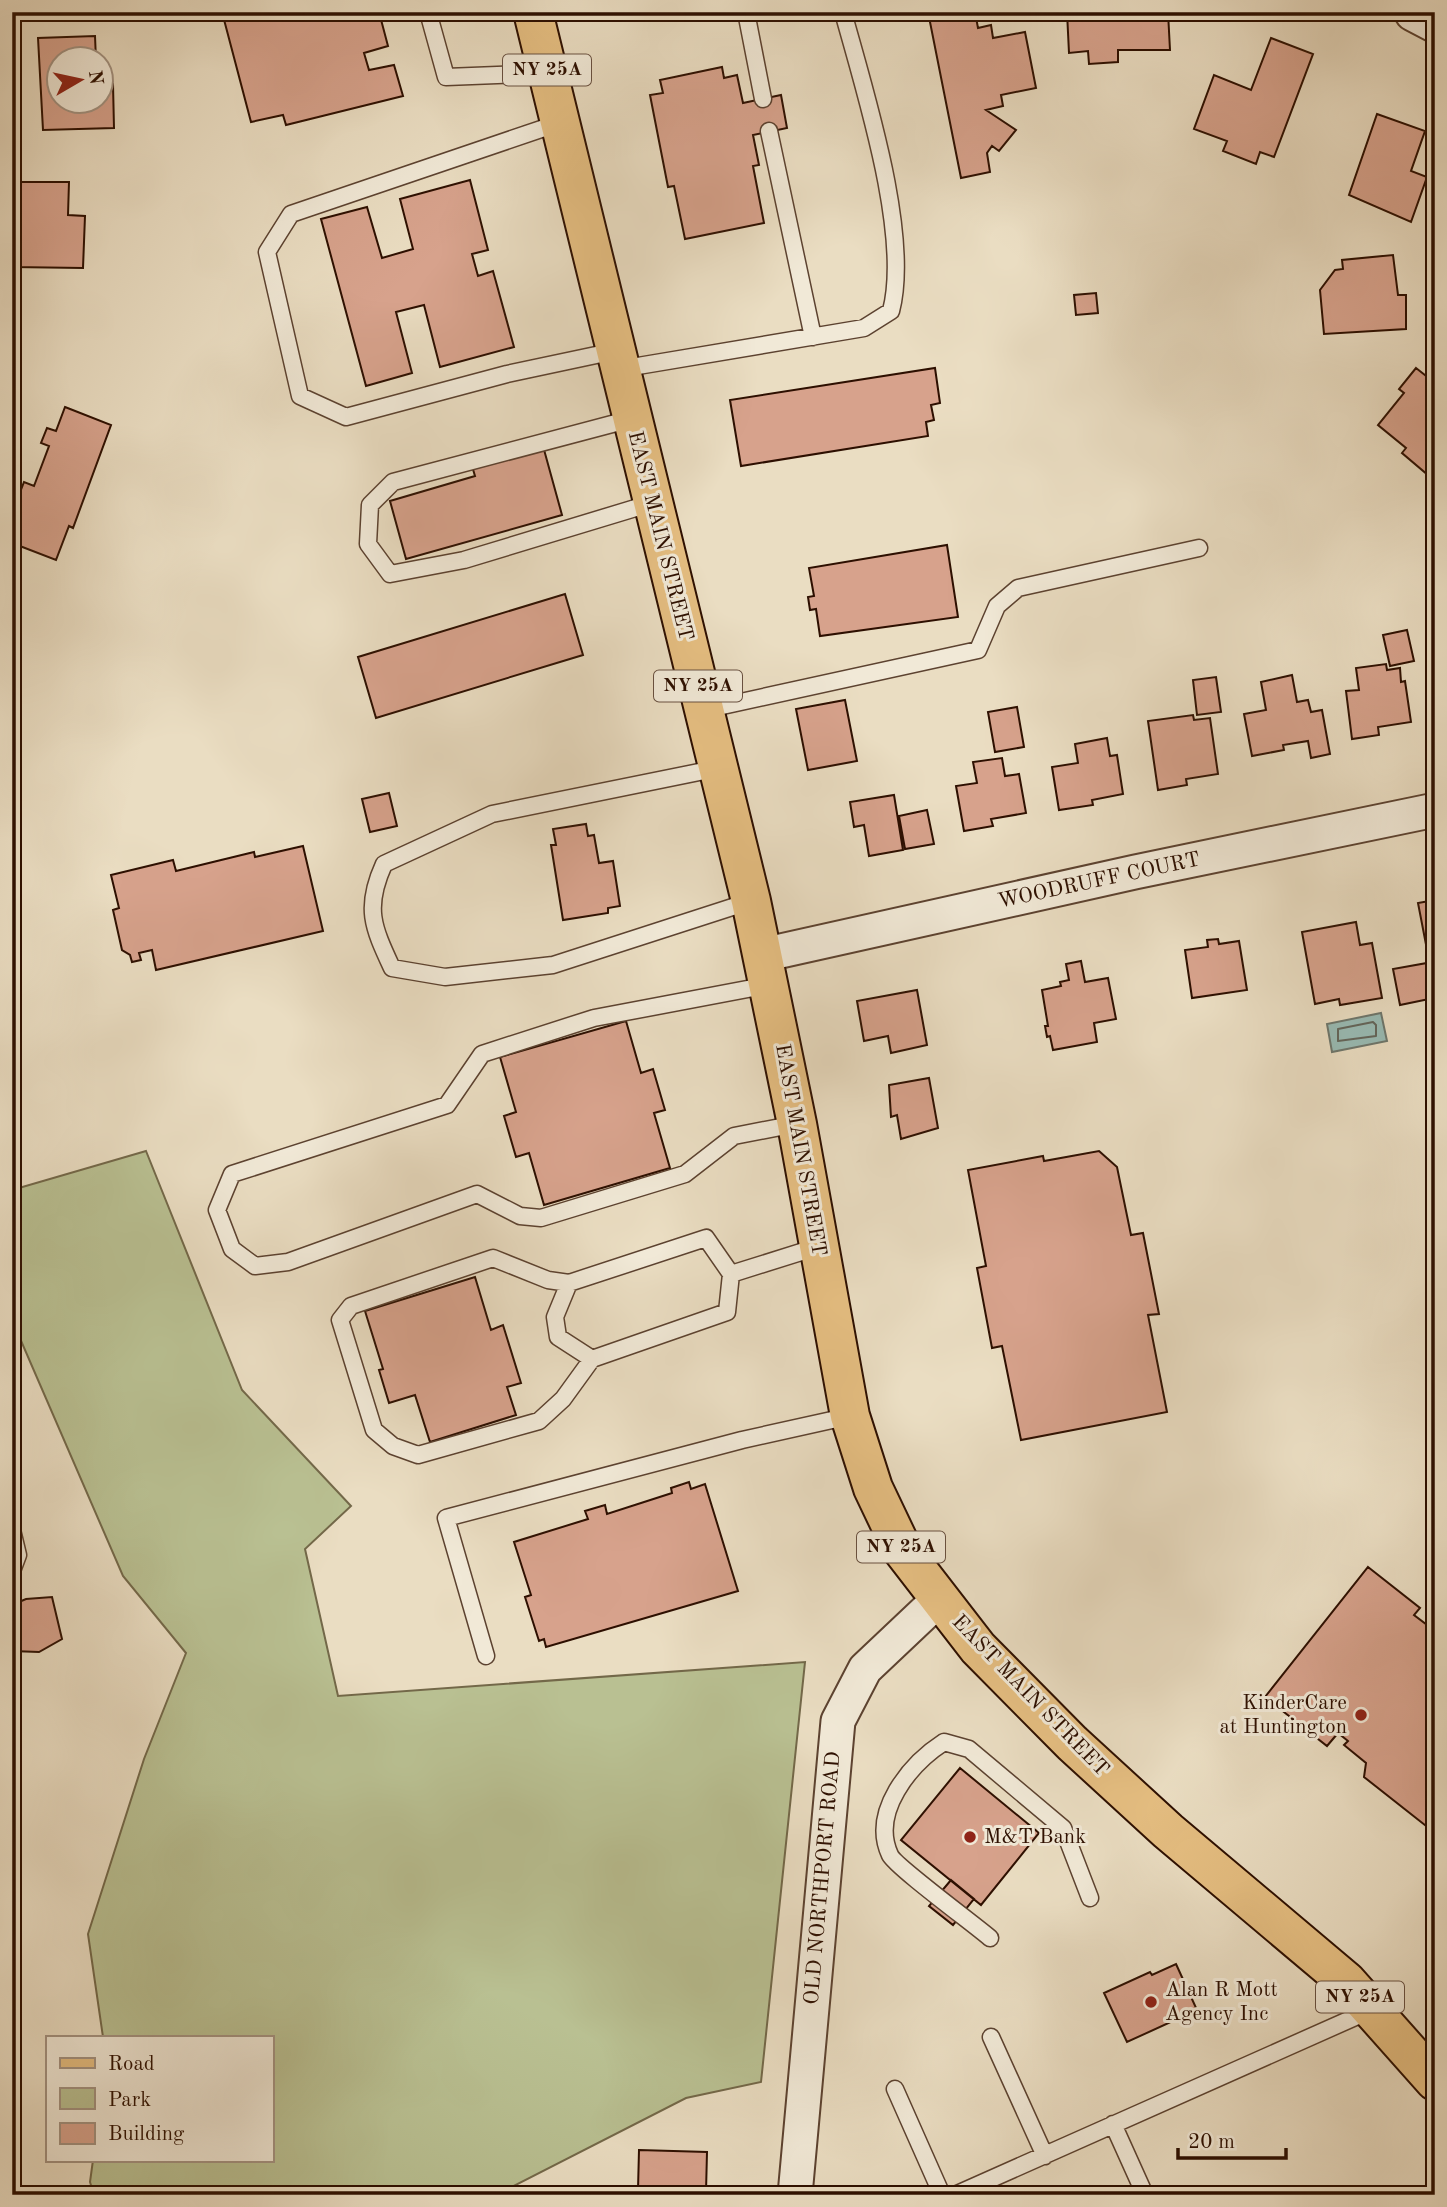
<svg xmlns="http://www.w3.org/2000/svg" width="1447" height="2207" font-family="'Old Standard TT',serif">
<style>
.green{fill:#b9c092;stroke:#736849;stroke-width:2}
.water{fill:#98bbb4;stroke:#6d766c;stroke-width:2}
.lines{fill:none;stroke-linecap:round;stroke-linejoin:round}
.shore{stroke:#62655a;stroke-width:2}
.building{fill:#d7a28c;stroke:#2d0f00;stroke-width:2}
.service-casing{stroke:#5c4230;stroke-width:19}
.minor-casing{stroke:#5c4230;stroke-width:37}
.tertiary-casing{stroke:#5c4230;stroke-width:42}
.primary-casing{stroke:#2d0f00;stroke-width:42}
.service{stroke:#f1e9d7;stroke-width:16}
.minor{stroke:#f1e9d7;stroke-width:33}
.tertiary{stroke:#f1e9d7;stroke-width:38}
.primary{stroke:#e5be81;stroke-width:38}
.poi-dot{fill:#8f2418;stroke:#f1e9d7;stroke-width:2.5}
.labels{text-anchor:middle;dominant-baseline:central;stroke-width:6;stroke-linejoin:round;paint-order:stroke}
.shield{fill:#f1e9d7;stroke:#685040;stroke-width:2}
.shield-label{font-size:19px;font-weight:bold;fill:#2d0f00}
.street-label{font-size:21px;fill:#2d0f00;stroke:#f1e9d7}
.poi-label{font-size:21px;fill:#2d0f00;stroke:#f1e9d7;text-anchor:start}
</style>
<rect width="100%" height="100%" fill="#eaddc2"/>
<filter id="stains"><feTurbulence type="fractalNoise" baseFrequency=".00286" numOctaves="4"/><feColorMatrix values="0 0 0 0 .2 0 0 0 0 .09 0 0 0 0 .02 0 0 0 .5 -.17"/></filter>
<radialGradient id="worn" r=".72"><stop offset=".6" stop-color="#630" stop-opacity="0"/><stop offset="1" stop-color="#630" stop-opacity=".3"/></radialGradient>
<!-- green -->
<path class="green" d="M146,1151L242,1390L351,1506L305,1549L338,1696L805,1662L761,2082L686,2098L496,2195H94L90,2182L93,2160H271V2037H103L88,1934L144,1759L186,1653L123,1576L12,1320V1190Z"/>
<!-- water -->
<path class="water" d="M1381,1013L1387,1041L1332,1052L1327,1024Z"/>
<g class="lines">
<!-- shore -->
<path class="shore" d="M1373,1022L1376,1025V1036L1338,1041V1029Z"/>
</g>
<!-- building -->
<path class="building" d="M222,12H307L309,16L325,12H379L388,46L364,53L369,70L394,65L403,96L286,125L283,115L251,122Z
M928,12H975L978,28L991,25L993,38L1025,32L1036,88L1001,95L1003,106L986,110L1016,130L999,151L992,146L987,153L990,172L961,178Z
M1067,12H1168L1170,50H1118V62L1089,64L1088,51L1069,53Z
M95,36L96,60H60V102H102V84H113L114,128L43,130L38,38Z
M1271,38L1313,54L1274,157L1260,152L1256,164L1223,151L1227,141L1194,129L1214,75L1251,90Z
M722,67L724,78L737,75L743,103L781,95L787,128L753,135L759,165L753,166L764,223L685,239L674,186L668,187L650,95L663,93L660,80Z
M1377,114L1425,131L1411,171L1427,177L1411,222L1349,195Z
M12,176H21V182H69L68,215L85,216L83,268L12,267Z
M470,180L488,250L472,254L478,276L493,271L514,347L440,367L424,305L396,312L412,373L366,386L321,219L367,207L382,258L413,249L400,199Z
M1393,255L1398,295H1406V329L1324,334L1320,290L1335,270L1343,269L1342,260Z
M1096,293L1098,313L1076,315L1074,295Z
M935,368L940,403L931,405L934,420L926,422L928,436L741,466L730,400Z
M1416,368L1435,383V481L1402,453L1406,448L1378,425L1404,393L1399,389Z
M65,407L111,425L73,528L69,526L56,560L12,543V513L24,482L34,486L49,446L41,443L47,428L56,431Z
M543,446L562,515L406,559L390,501L475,476L472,466Z
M947,545L958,617L820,636L816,609L810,610L808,597L814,596L809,568Z
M565,594L583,655L376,718L358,657Z
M1407,630L1414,661L1390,666L1383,635Z
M1386,664L1387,670L1400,668L1401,682L1405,681L1411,722L1378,727L1379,735L1352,739L1346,691L1359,690L1356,668Z
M1292,675L1297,702L1308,700L1311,712L1322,710L1330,754L1311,758L1308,741L1283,745L1284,750L1252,756L1244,714L1266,710L1261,682Z
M1216,677L1221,712L1197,715L1193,680Z
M845,700L857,761L808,770L796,709Z
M1017,707L1024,747L995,752L988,712Z
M1193,715L1194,720L1210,718L1218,774L1186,779L1187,785L1158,790L1148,721Z
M1107,738L1110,756L1117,755L1123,794L1092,800L1093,805L1059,810L1052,767L1078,763L1075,744Z
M1002,758L1005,776L1019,774L1026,813L991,819L993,826L964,831L956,786L977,783L973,762Z
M389,793L397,826L370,832L362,799Z
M894,795L903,850L869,856L864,825L854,827L850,802Z
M927,810L934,844L905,849L899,816Z
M586,824L588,836L594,835L599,863L613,861L620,906L608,908V913L563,920L551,845H556L553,829Z
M303,846L323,931L156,970L152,950L139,953L141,960L132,962L130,955L122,950L113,910L119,908L111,875L173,860L176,871L254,852L255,857Z
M1435,900V954L1428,955L1418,903Z
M1356,922L1360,945L1372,943L1382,998L1340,1005L1339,999L1315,1004L1302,932Z
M1218,939L1219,944L1239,941L1247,990L1192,998L1185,950L1208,947L1207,940Z
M1081,961L1085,982L1108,978L1116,1019L1094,1023L1097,1042L1053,1050L1050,1036L1047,1037L1045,1026H1048L1042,990L1061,986L1060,982L1069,980L1066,964Z
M1427,963L1434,998L1400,1005L1393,969Z
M917,990L927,1045L891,1053L888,1036L864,1041L857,1001Z
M626,1021L641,1073L653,1069L665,1110L654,1113L670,1168L544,1205L529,1153L516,1157L504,1116L516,1112L500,1057Z
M929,1078L938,1128L901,1139L897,1115L891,1117L889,1085Z
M1099,1151L1117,1167L1131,1235L1143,1233L1159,1314L1148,1315L1167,1412L1021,1440L1002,1346L992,1348L977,1268L986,1266L968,1170L1043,1156L1044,1161Z
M475,1277L491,1330L503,1325L521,1383L507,1387L516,1415L430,1442L415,1395L389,1403L379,1370L383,1369L365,1311Z
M689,1482L691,1489L705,1484L738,1591L546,1647L544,1639L539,1641L525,1597L531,1595L514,1542L588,1519L585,1511L605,1505L607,1514L672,1493L671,1488Z
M1368,1567L1420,1608L1414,1615L1435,1631V1833L1364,1777L1366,1763L1344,1745L1348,1741L1338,1733L1327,1746L1265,1697Z
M52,1597L62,1639L39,1652L12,1651V1605L26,1599Z
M960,1768L1039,1833L981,1905L901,1840Z
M951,1880L974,1899L953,1925L929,1906Z
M1176,1964L1197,2010L1127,2042L1104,1993L1150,1972L1152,1975Z
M639,2150L707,2152L706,2192L638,2190Z
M570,2188L571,2195H534Z"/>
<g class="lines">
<!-- service casing -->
<g class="service-casing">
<path id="service" d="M428,12L446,77L547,73
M746,12L763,99
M559,123L291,214L267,252L300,396L346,417L507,374L615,351
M769,131L813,337
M620,369L864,328L891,311C911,235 864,89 843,12
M631,419L393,482L370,505L368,544L390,574L464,560L652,503
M704,710L978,650L997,606L1018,588L1199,548
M719,768L492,814L384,864C364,908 373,927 392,968L445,977L553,965L751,901
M769,985L594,1018L482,1054L447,1105L232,1174L217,1210L232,1249L255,1266L288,1262L477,1194L520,1216L541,1218L685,1174L734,1136L796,1124
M731,1274L706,1238L569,1283L548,1280L493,1258L351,1306L340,1320L374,1430L393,1446L418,1455L539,1421L563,1399L592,1359L727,1312L731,1274L817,1247
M569,1283L555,1317L558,1337L592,1359
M12,1530L18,1555L12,1571
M486,1656L446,1518L742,1440L850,1416
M990,1938C975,1925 895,1866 890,1855C870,1812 910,1764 944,1742L969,1749L1063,1828L1090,1898
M991,2037L1045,2156
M895,2089L942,2195
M1113,2124L1145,2195
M955,2195L1371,2010"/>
</g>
<!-- minor casing -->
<g class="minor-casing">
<path id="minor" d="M763,955L1135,872L1435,810
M795,2195L838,1721L865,1669L938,1600"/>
</g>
<!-- tertiary casing -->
<g class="tertiary-casing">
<path id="tertiary" d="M1414,12L1435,23"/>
</g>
<!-- primary casing -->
<g class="primary-casing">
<path id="primary" d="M533,12L751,901L797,1124L850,1416L873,1488L903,1551L978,1648L1072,1743L1168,1831L1346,1981L1435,2081"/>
</g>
<!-- service -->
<use href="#service" class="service"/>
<!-- minor -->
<use href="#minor" class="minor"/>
<!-- tertiary -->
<use href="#tertiary" class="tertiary"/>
<!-- primary -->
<use href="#primary" class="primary"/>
</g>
<!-- markers -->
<g class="poi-dot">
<circle cx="1361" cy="1715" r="7"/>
<circle cx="970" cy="1837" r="7"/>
<circle cx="1151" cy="2002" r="7"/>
</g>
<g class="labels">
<!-- shield labels -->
<g class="shield">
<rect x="503" y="54.5" width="88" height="31" rx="5"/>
<rect x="654" y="670.5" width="88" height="31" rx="5"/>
<rect x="857" y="1531.5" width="88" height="31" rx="5"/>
<rect x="1316" y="1981.5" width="88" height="31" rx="5"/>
</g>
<g class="shield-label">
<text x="547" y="70">NY 25A</text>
<text x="698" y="686">NY 25A</text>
<text x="901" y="1547">NY 25A</text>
<text x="1360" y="1997">NY 25A</text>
</g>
<!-- street labels -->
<g class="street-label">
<text transform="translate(660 536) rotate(76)">EAST MAIN STREET</text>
<text transform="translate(1099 881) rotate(-12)">WOODRUFF COURT</text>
<text transform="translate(800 1150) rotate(80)">EAST MAIN STREET</text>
<text transform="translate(1030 1696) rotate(46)">EAST MAIN STREET</text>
<text transform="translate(823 1878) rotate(-85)">OLD NORTHPORT ROAD</text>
</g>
<!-- poi labels -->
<g class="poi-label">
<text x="1347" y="1703" text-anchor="end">KinderCare<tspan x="1347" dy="24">at Huntington</tspan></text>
<text x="984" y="1837">M&amp;T Bank</text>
<text x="1165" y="1990">Alan R Mott<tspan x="1165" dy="24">Agency Inc</tspan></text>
</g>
</g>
<!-- margin -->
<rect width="1447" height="2207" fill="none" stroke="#eaddc2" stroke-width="42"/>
<rect x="14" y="14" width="1419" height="2179" fill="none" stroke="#2d0f00" stroke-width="3.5"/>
<rect x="21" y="21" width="1405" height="2165" fill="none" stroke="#2d0f00" stroke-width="2"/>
<!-- legend -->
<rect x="46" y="2036" width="228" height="126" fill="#f1e9d7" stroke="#a39281" stroke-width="2"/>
<rect x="60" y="2058" width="35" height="10" fill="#e5be81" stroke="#a39281" stroke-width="2"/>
<text x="108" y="2070" font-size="21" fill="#2d0f00">Road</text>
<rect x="60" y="2088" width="35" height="21" fill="#b9c092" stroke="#a39281" stroke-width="2"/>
<text x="108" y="2106" font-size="21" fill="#2d0f00">Park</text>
<rect x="60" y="2123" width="35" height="21" fill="#d7a28c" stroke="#a39281" stroke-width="2"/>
<text x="108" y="2140" font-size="21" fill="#2d0f00">Building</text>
<!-- north arrow -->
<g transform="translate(80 80) rotate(81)"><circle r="33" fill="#f1e9d7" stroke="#a39281" stroke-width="2"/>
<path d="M0-5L12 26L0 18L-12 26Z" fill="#8f2418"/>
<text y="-10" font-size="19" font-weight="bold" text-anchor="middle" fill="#2d0f00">N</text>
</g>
<!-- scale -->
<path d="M1178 2148v10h108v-10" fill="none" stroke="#2d0f00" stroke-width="3.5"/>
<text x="1188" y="2148" font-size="21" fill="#2d0f00" stroke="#f1e9d7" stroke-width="5" paint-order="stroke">20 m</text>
<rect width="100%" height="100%" filter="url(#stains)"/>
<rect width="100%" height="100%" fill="url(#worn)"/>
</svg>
